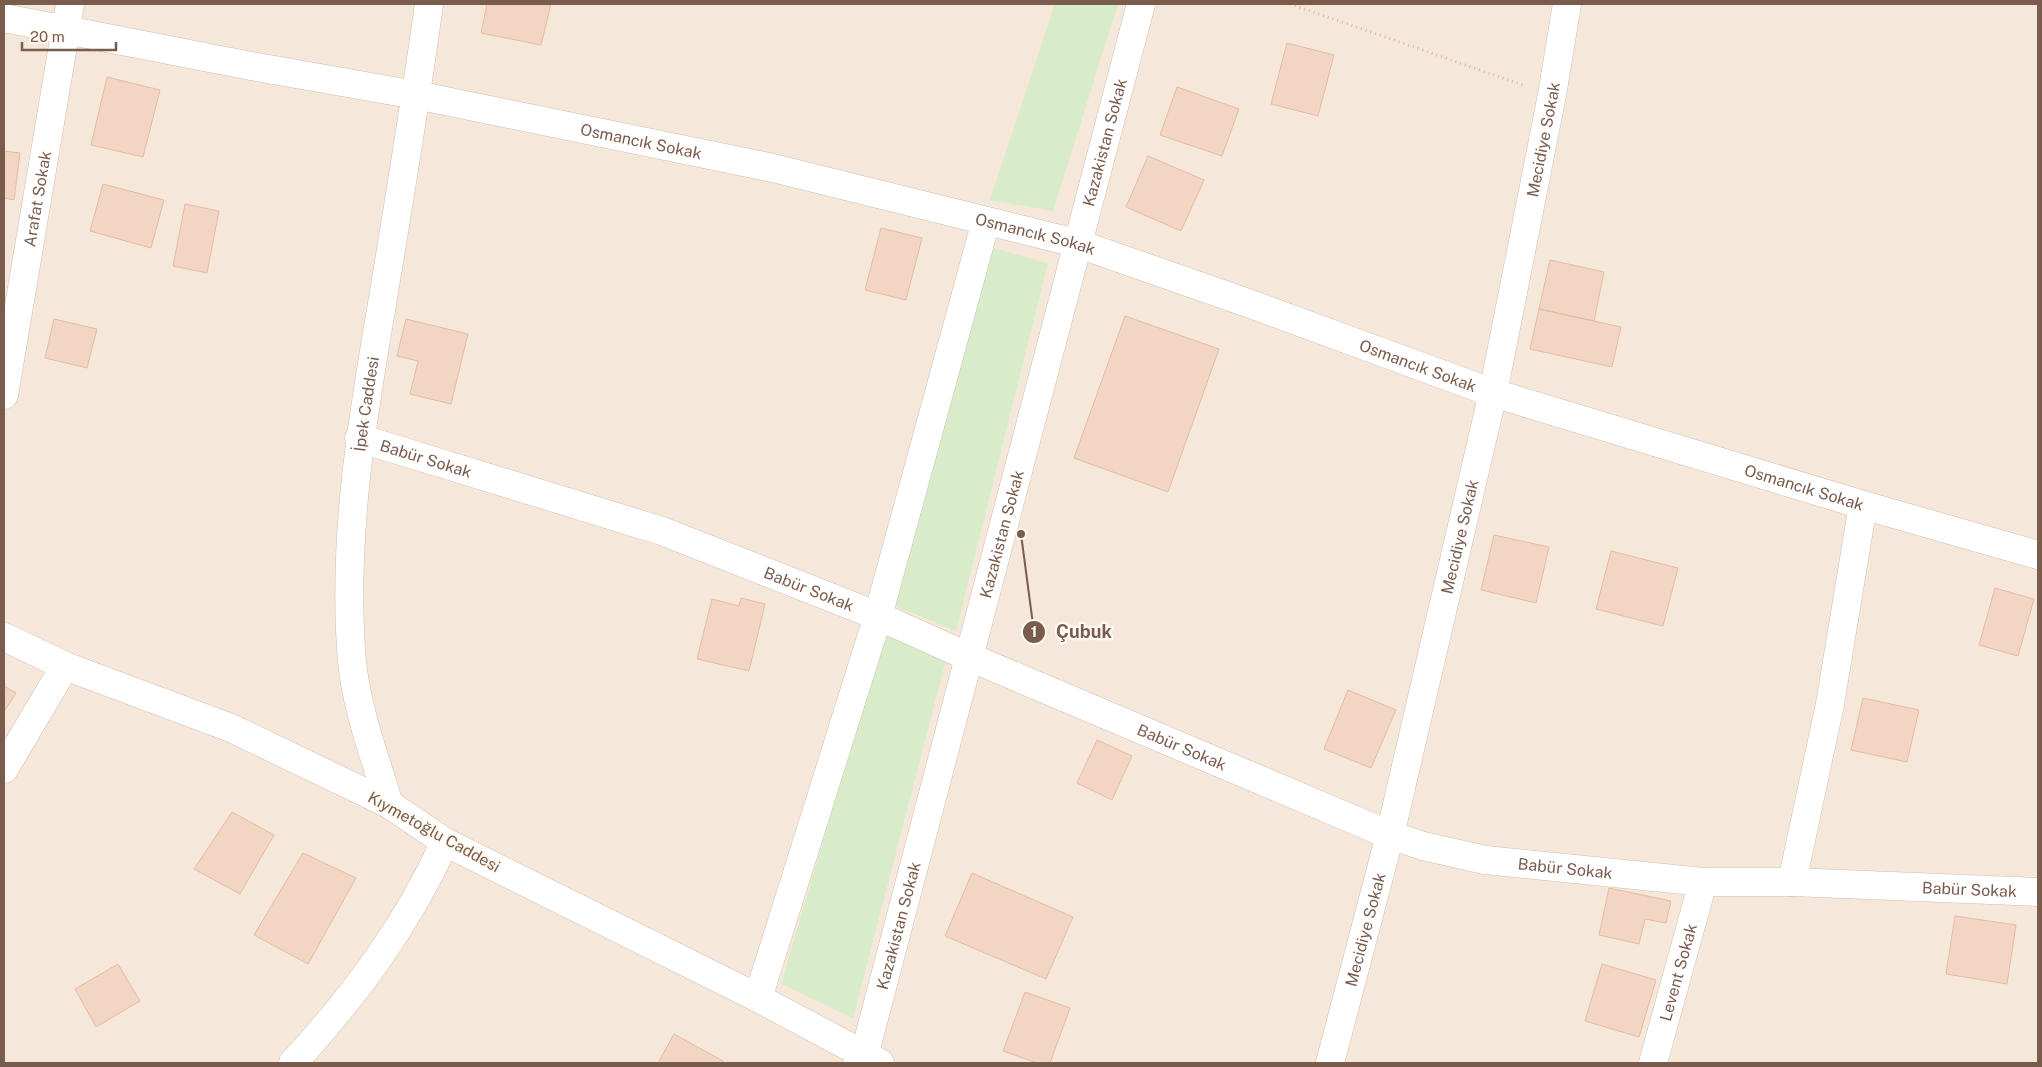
<svg xmlns="http://www.w3.org/2000/svg" width="2042" height="1067" font-family="'Public Sans',sans-serif">
<style>
.residential{fill:#f5e8da}
.green{fill:#d8ecc9}
.building{fill:#f3d5c3;stroke:#e6bba3}
.lines{fill:none;stroke-linecap:round;stroke-linejoin:round}
.minor-casing{stroke:#d1beb0;stroke-width:29}
.tertiary-casing{stroke:#d1beb0;stroke-width:29}
.secondary-casing{stroke:#d6c0b0;stroke-width:29}
.path{stroke:#d9b8a5;stroke-width:3;stroke-dasharray:1 4;stroke-linecap:butt}
.minor{stroke:#fff;stroke-width:28}
.tertiary{stroke:#fff;stroke-width:28}
.secondary{stroke:#fff;stroke-width:28}
.labels{text-anchor:middle;dominant-baseline:central;stroke-width:4.5;stroke-linejoin:round;paint-order:stroke}
.street-label{font-size:16px;fill:#7a5c4d;stroke:#fffaf3}
.leader{fill:none;stroke:#7a5c4d;stroke-width:2}
.callout-dot{fill:#7a5c4d;stroke:#fffaf3;stroke-width:2}
.mark-label{font-size:15px;text-anchor:middle;font-weight:bold;fill:#fff}
.callout-label{font-size:18px;text-anchor:middle;font-weight:bold;fill:#7a5c4d;stroke:#fffaf3;stroke-width:4.5;stroke-linejoin:round;paint-order:stroke}
</style>
<rect width="100%" height="100%" fill="#fdf6ec"/>
<!-- residential -->
<path class="residential" d="M4,4H2038V1063H4Z"/>
<!-- green -->
<path class="green" d="M1055,4H1118L1053,211L990,200Z
M993,248L1048,263L956,631L890,604Z
M884,634L946,660L853,1018L781,984Z"/>
<!-- building -->
<path class="building" d="M487,4H551L541,45L481,33Z
M1287,43L1334,55L1318,116L1271,104Z
M107,77L160,90L143,157L91,145Z
M1177,87L1239,109L1222,156L1160,135Z
M4,151L20,153L14,200L4,198Z
M1148,156L1204,180L1181,231L1126,207Z
M103,184L164,200L151,248L90,231Z
M185,204L219,211L207,273L173,266Z
M881,228L922,238L906,300L865,290Z
M1550,260L1604,272L1594,321L1539,309Z
M1539,309L1621,327L1612,367L1530,349Z
M1125,316L1219,349L1168,492L1074,458Z
M54,319L97,329L87,368L45,358Z
M406,319L468,334L451,404L410,394L418,361L397,356Z
M1494,535L1549,547L1536,603L1481,590Z
M1611,551L1678,568L1663,626L1596,609Z
M1995,588L2034,599L2018,656L1979,645Z
M741,598L765,604L749,671L697,659L712,599L739,606Z
M4,686L16,693L4,712Z
M1348,690L1396,710L1371,768L1324,749Z
M1863,698L1919,710L1907,762L1851,750Z
M1097,740L1132,756L1112,800L1077,783Z
M232,812L274,835L240,894L194,869Z
M303,853L356,878L308,964L254,935Z
M972,873L1073,917L1046,979L945,936Z
M1609,888L1671,901L1666,923L1645,919L1639,944L1599,935Z
M1955,916L2016,925L2007,984L1946,974Z
M118,964L140,1001L96,1027L75,989Z
M1602,964L1656,980L1639,1037L1585,1021Z
M1025,992L1070,1008L1050,1063H1037L1003,1051Z
M674,1034L723,1061L722,1063H658Z"/>
<g class="lines">
<!-- minor casing -->
<g class="minor-casing">
<g id="minor">
<path id="s1" d="M4,18L251,66L416,95L773,168L1076,243L1245,302L1493,393L1863,505L2038,555"/>
<path id="s2" d="M4,395L70,4"/>
<path id="s3" d="M359,438L662,531L878,616L967,656L1390,835L1423,846L1485,860L1703,882H1792L2038,892"/>
<path d="M4,769L65,666"/>
<path d="M1792,882L1830,704L1863,505"/>
<path d="M758,998L878,616L986,221"/>
<path id="s4" d="M858,1063L864,1056L1141,4"/>
<path id="s5" d="M1330,1063L1390,835L1493,393L1552,95L1567,4"/>
<path id="s6" d="M1653,1063L1703,882"/>
</g>
</g>
<!-- tertiary casing -->
<g class="tertiary-casing">
<g id="tertiary">
<path id="s7" d="M389,804C375,758 357,710 352,662C342,543 361,426 381,310C398,208 415,106 429,4"/>
<path d="M445,842L758,998L880,1063"/>
</g>
</g>
<!-- secondary casing -->
<g class="secondary-casing">
<path id="secondary" d="M4,637L65,666L231,728L389,804L445,842C406,927 356,994 293,1063"/>
</g>
<!-- path -->
<path class="path" d="M1290,4L1523,85"/>
<!-- minor -->
<use href="#minor" class="minor"/>
<!-- tertiary -->
<use href="#tertiary" class="tertiary"/>
<!-- secondary -->
<use href="#secondary" class="secondary"/>
</g>
<g class="labels">
<!-- street labels -->
<g class="street-label">
<text stroke="none"><textPath href="#s5" startOffset="948">Mecidiye Sokak</textPath></text>
<text stroke="none"><textPath href="#s1" startOffset="649">Osmancık Sokak</textPath></text>
<text stroke="none"><textPath href="#s4" startOffset="954">Kazakistan Sokak</textPath></text>
<text stroke="none"><textPath href="#s2" startOffset="199">Arafat Sokak</textPath></text>
<text stroke="none"><textPath href="#s1" startOffset="1054">Osmancık Sokak</textPath></text>
<text stroke="none"><textPath href="#s1" startOffset="1459">Osmancık Sokak</textPath></text>
<text stroke="none"><textPath href="#s7" startOffset="406">İpek Caddesi</textPath></text>
<text stroke="none"><textPath href="#s3" startOffset="70">Babür Sokak</textPath></text>
<text stroke="none"><textPath href="#s1" startOffset="1864">Osmancık Sokak</textPath></text>
<text stroke="none"><textPath href="#s4" startOffset="549">Kazakistan Sokak</textPath></text>
<text stroke="none"><textPath href="#s5" startOffset="542">Mecidiye Sokak</textPath></text>
<text stroke="none"><textPath href="#s3" startOffset="475">Babür Sokak</textPath></text>
<text stroke="none"><textPath href="#s3" startOffset="880">Babür Sokak</textPath></text>
<text transform="translate(434 832) rotate(29)">Kıymetoğlu Caddesi</text>
<text stroke="none"><textPath href="#s3" startOffset="1285">Babür Sokak</textPath></text>
<text stroke="none"><textPath href="#s3" startOffset="1690">Babür Sokak</textPath></text>
<text stroke="none"><textPath href="#s4" startOffset="144">Kazakistan Sokak</textPath></text>
<text stroke="none"><textPath href="#s5" startOffset="138">Mecidiye Sokak</textPath></text>
<text stroke="none"><textPath href="#s6" startOffset="94">Levent Sokak</textPath></text>
</g>
</g>
<!-- callouts -->
<path class="leader" d="M1021 534L1034 632"/>
<g class="callout-dot">
<circle cx="1021" cy="534" r="5"/>
<circle cx="1034" cy="632" r="12"/>
</g>
<g class="mark-label">
<text x="1034" y="637">1</text>
</g>
<g class="callout-label">
<text x="1084" y="638">Çubuk</text>
</g>
<!-- border -->
<rect width="2042" height="1067" fill="none" stroke="#7a5c4d" stroke-width="10"/>
<!-- scale -->
<path d="M22 42v8h94v-8" fill="none" stroke="#7a5c4d" stroke-width="2.5"/>
<text x="30" y="42" font-size="15" fill="#7a5c4d" stroke="#fffaf3" stroke-width="4" paint-order="stroke">20 m</text>
</svg>
